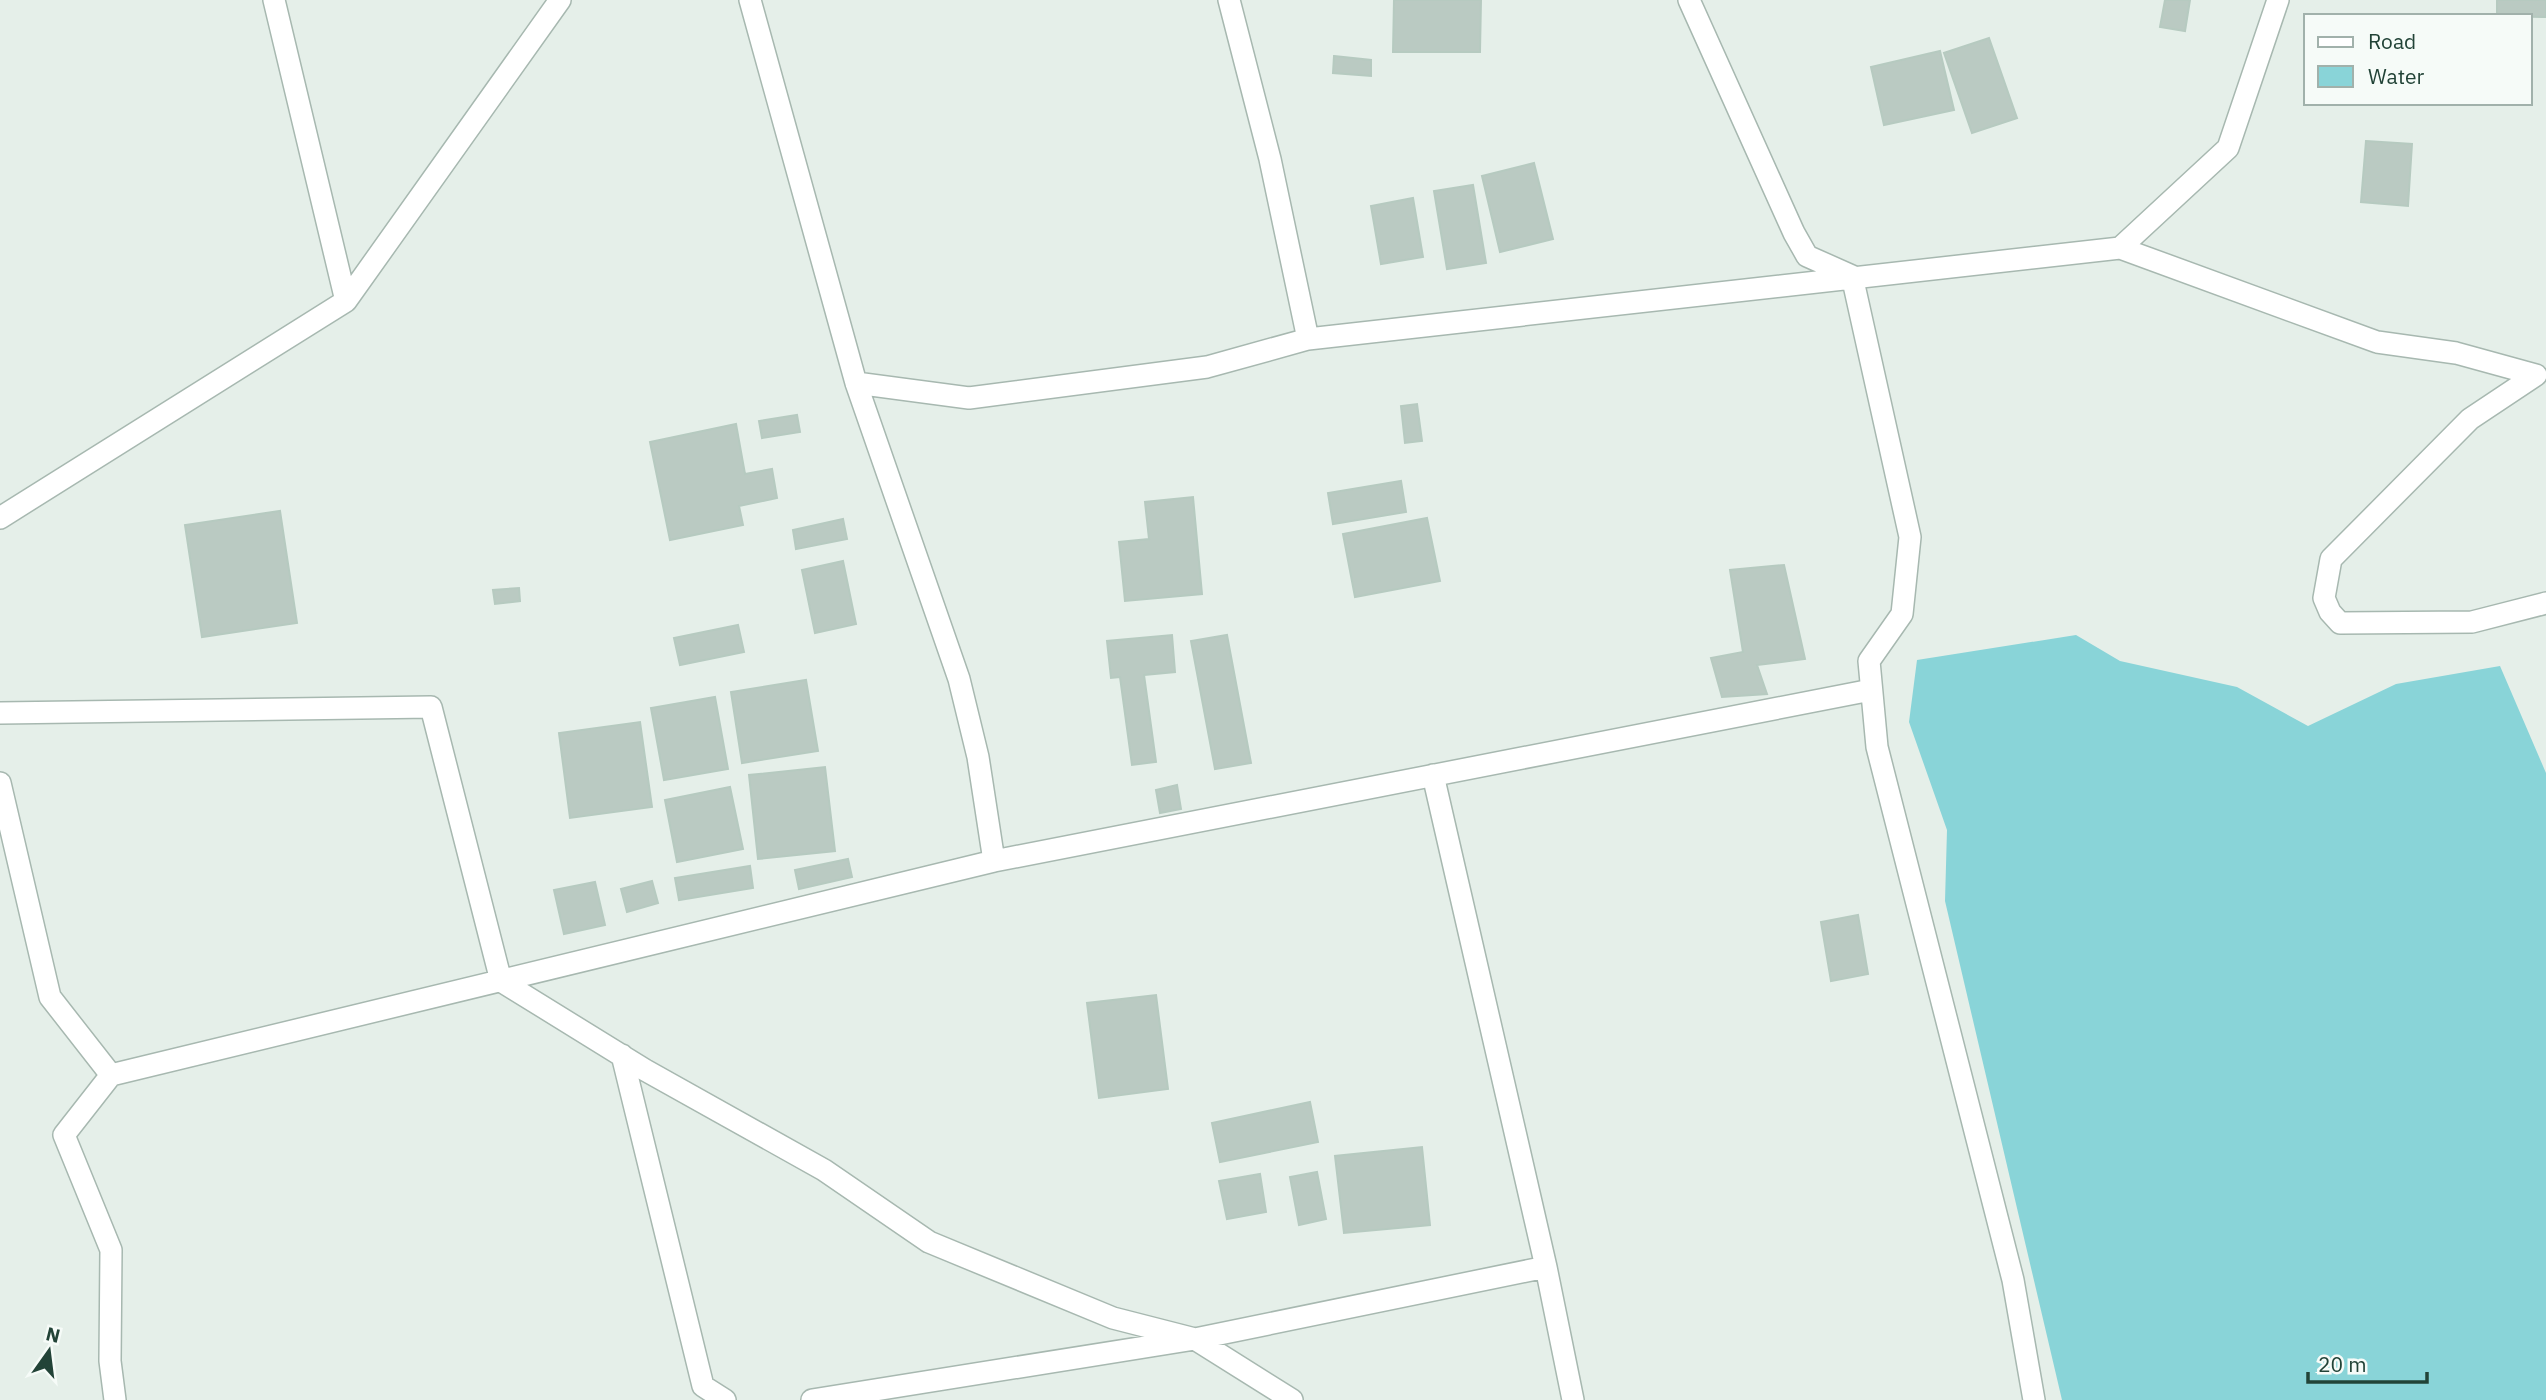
<svg xmlns="http://www.w3.org/2000/svg" width="2546" height="1400" font-family="'IBM Plex Sans',sans-serif">
<style>
.water{fill:#89d4d8}
.building{fill:#bacac2;stroke:#b6cac0;stroke-width:2}
.lines{fill:none;stroke-linecap:round;stroke-linejoin:round}
.street-casing{stroke:#a7b8b0;stroke-width:24}
.street{stroke:#fff;stroke-width:21}
</style>
<rect width="100%" height="100%" fill="#e5efe9"/>
<!-- water -->
<path class="water" d="M2076,635L2120,661L2237,687L2308,726L2396,684L2500,666L2546,773V1400H2062L1945,901L1947,830L1909,722L1917,660Z"/>
<!-- building -->
<path class="building" d="M1394,0H1481L1480,52H1393Z
M2165,0H2190L2185,31L2160,27Z
M2497,0H2546V17L2497,16Z
M1989,38L2017,118L1972,133L1944,53Z
M1940,51L1954,110L1884,125L1871,67Z
M1334,56L1371,60V76L1333,73Z
M2366,141L2412,144L2408,206L2361,202Z
M1534,163L1553,239L1500,252L1482,176Z
M1473,185L1486,263L1447,269L1434,191Z
M1413,198L1423,257L1381,264L1371,206Z
M1417,404L1422,441L1405,443L1401,406Z
M797,415L800,432L762,438L759,421Z
M736,424L745,474L772,469L777,498L739,506L743,525L670,540L650,442Z
M1401,481L1406,512L1333,524L1328,493Z
M1193,497L1202,594L1125,601L1119,542L1149,539L1145,502Z
M280,511L297,623L202,637L185,525Z
M1427,518L1440,581L1355,597L1343,534Z
M843,519L847,539L796,549L793,530Z
M843,561L856,624L815,633L802,570Z
M1784,565L1805,659L1757,665L1767,694L1722,697L1711,658L1743,652L1730,570Z
M519,588L520,601L495,604L493,590Z
M738,625L744,652L680,665L674,638Z
M1172,635L1175,672L1144,675L1156,762L1132,765L1120,677L1111,678L1107,641Z
M1227,635L1251,763L1215,769L1191,641Z
M806,680L818,751L742,763L731,692Z
M715,697L728,769L664,780L651,708Z
M640,722L652,807L570,818L559,733Z
M825,767L835,851L758,859L749,775Z
M1177,785L1181,809L1160,813L1156,790Z
M730,787L743,849L677,862L665,800Z
M848,859L852,877L799,889L795,870Z
M750,866L753,888L679,900L675,878Z
M652,881L658,903L627,912L621,889Z
M595,882L605,925L564,934L554,890Z
M1858,915L1868,974L1831,981L1821,922Z
M1156,995L1168,1089L1099,1098L1087,1003Z
M1310,1102L1318,1142L1220,1162L1212,1123Z
M1422,1147L1430,1225L1344,1233L1335,1156Z
M1317,1172L1326,1219L1299,1225L1290,1177Z
M1260,1174L1266,1212L1227,1219L1219,1181Z"/>
<g class="lines">
<!-- street casing -->
<g class="street-casing">
<path id="street" d="M274,0L346,301L560,0
M750,0L856,383L959,679L978,757L994,861L1871,690
M1229,0L1270,159L1308,339L2120,248L2228,148L2278,0
M1689,0L1794,233L1807,256L1852,276L1910,537L1902,614L1869,661L1877,747L2013,1280L2034,1400
M2120,248L2377,342L2456,353L2536,375L2470,419L2331,559L2324,598L2330,612L2340,623L2472,622L2546,603
M856,383L969,398L1207,367L1308,339
M0,518L346,301
M0,713L431,707L501,981L645,1070L824,1170L929,1242L1113,1318L1195,1339L1546,1267
M1433,775L1546,1267L1573,1400
M0,783L50,997L111,1075L994,861
M622,1055L703,1386L725,1400
M111,1075L64,1135L111,1250L110,1361L115,1400
M812,1400L1195,1339L1292,1400"/>
</g>
<!-- street -->
<use href="#street" class="street"/>
</g>
<!-- legend -->
<rect x="2304" y="14" width="228" height="91" fill="#f6fbf8" stroke="#a1b1ab" stroke-width="2"/>
<rect x="2318" y="37" width="35" height="10" fill="#ffffff" stroke="#a1b1ab" stroke-width="2"/>
<text x="2368" y="49" font-size="21" fill="#224337">Road</text>
<rect x="2318" y="66" width="35" height="21" fill="#89d4d8" stroke="#a1b1ab" stroke-width="2"/>
<text x="2368" y="84" font-size="21" fill="#224337">Water</text>
<!-- north arrow -->
<g transform="translate(49 1351) rotate(14)" stroke="#f6fbf8" stroke-width="5" paint-order="stroke">
<path d="M0-5L12 26L0 18L-12 26Z" fill="#224337"/>
<text y="-10" font-size="19" font-weight="bold" text-anchor="middle" fill="#224337">N</text>
</g>
<!-- scale -->
<path d="M2308 1372v10h119v-10" fill="none" stroke="#224337" stroke-width="3.5"/>
<text x="2318" y="1372" font-size="21" fill="#224337" stroke="#f6fbf8" stroke-width="5" paint-order="stroke">20 m</text>
</svg>
